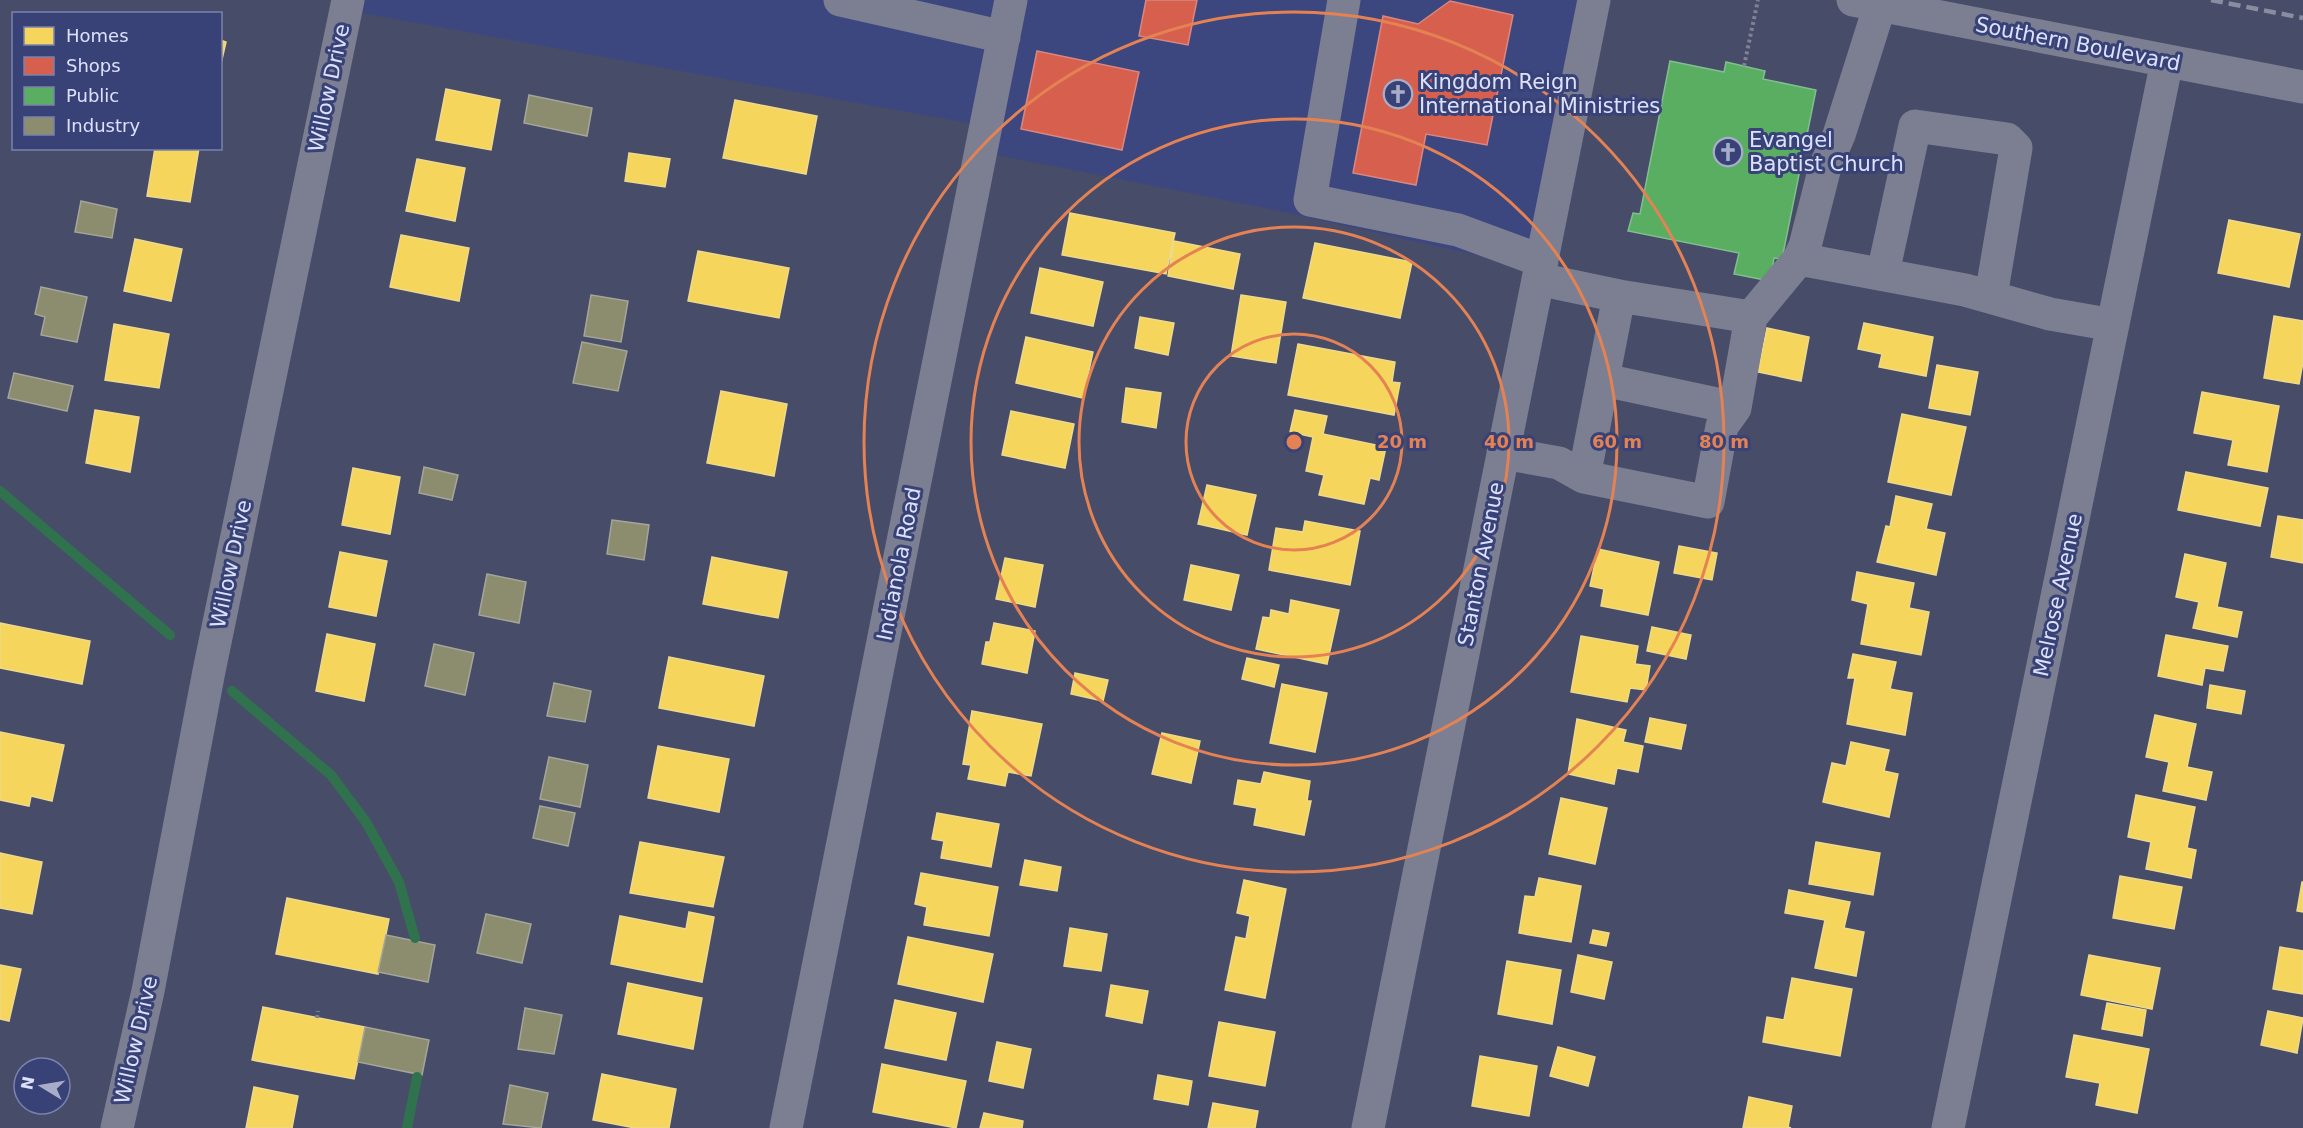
<svg xmlns="http://www.w3.org/2000/svg" width="2303" height="1128" font-family="'DejaVu Sans',sans-serif">
<style>
.built{fill:#3d477f}
.homes{fill:#f6d55c;stroke:#eed98c;stroke-width:1.5}
.shops{fill:#d6604d;stroke:#d88782;stroke-width:1.5}
.public{fill:#5aae61;stroke:#81be90;stroke-width:1.5}
.industry{fill:#8c8c6e;stroke:#a4a699;stroke-width:1.5}
.lines{fill:none;stroke-linecap:round;stroke-linejoin:round}
.stream{stroke:#31724e;stroke-width:10}
.path{stroke:#7e8293;stroke-width:4;stroke-dasharray:3 3;stroke-linecap:butt}
.minor{stroke:#7c7f91;stroke-width:33}
.rail{stroke:#888d9f;stroke-width:4.5;stroke-dasharray:12 6;stroke-linecap:butt}
.ring{fill:none;stroke:#e48254;stroke-width:3}
.labels{text-anchor:middle;dominant-baseline:central;stroke-width:6;stroke-linejoin:round;paint-order:stroke}
.street-label{font-size:21px;fill:#dce2fd;stroke:#394277}
.poi-label{font-size:21px;fill:#dce2fd;stroke:#394277;text-anchor:start}
.centre{fill:#e48254;stroke:#394277;stroke-width:3}
.ring-label{font-size:18px;text-anchor:middle;font-weight:bold;fill:#e48254;stroke:#394277;stroke-width:6;stroke-linejoin:round;paint-order:stroke}
</style>
<rect width="100%" height="100%" fill="#474c69"/>
<!-- built -->
<path class="built" d="M348,0H1594L1540,269L1256,206L981,152L985,126L346,10Z"/>
<!-- homes -->
<path class="homes" d="M220,40L226,42L220,68Z
M446,89L500,100L491,150L436,140Z
M735,100L817,116L806,174L723,158Z
M155,148H199L190,202L147,196Z
M629,153L670,159L665,187L625,181Z
M417,159L465,168L455,221L406,211Z
M1070,213L1175,233L1166,274L1062,255Z
M2229,220L2300,234L2289,287L2218,273Z
M401,235L469,248L459,301L390,287Z
M135,239L182,249L171,301L124,291Z
M1174,241L1240,254L1233,289L1168,276Z
M1315,243L1412,262L1400,318L1303,298Z
M698,251L789,268L779,318L688,301Z
M1040,268L1103,282L1093,326L1031,313Z
M1241,295L1286,302L1276,363L1231,356Z
M2274,316L2303,321V362L2299,384L2264,378Z
M1140,317L1174,323L1168,355L1135,348Z
M1864,323L1933,337L1926,376L1879,367L1882,354L1858,349Z
M114,324L169,334L159,388L105,380Z
M1767,328L1809,337L1801,381L1758,372Z
M1026,337L1093,352L1083,398L1016,383Z
M1298,344L1395,362L1392,382L1400,383L1394,415L1288,395Z
M1937,365L1978,372L1970,415L1929,408Z
M1126,388L1161,393L1156,428L1122,422Z
M721,391L787,404L774,476L707,463Z
M2202,392L2279,406L2267,472L2228,465L2233,440L2194,433Z
M95,410L139,417L130,472L86,463Z
M1295,410L1327,416L1323,434L1386,447L1379,480L1370,478L1364,504L1319,495L1324,475L1306,471L1313,437L1290,432Z
M1011,411L1074,424L1065,468L1002,455Z
M1902,414L1966,427L1951,495L1888,482Z
M353,468L400,477L390,534L342,525Z
M2186,472L2268,488L2260,526L2178,510Z
M1207,485L1256,495L1247,535L1198,524Z
M1896,496L1932,504L1926,529L1945,533L1936,575L1877,562L1886,526L1890,527Z
M2278,516L2303,520V563L2271,557Z
M1305,521L1360,531L1350,585L1269,570L1276,528L1303,532Z
M1679,546L1717,553L1712,580L1674,573Z
M1598,549L1659,562L1648,615L1601,606L1604,589L1590,586Z
M340,552L387,561L376,616L329,607Z
M2185,554L2226,563L2217,607L2242,612L2237,637L2193,628L2199,602L2176,597Z
M712,557L787,572L778,618L703,604Z
M1005,558L1043,565L1035,607L996,599Z
M1191,565L1239,575L1231,610L1184,600Z
M1857,572L1914,583L1909,608L1929,612L1921,655L1861,644L1868,604L1852,600Z
M1291,600L1339,610L1327,664L1256,649L1263,617L1270,618L1271,610L1289,614Z
M0,623L90,641L82,684L0,668Z
M994,623L1035,631L1027,673L982,664L986,642H990Z
M1652,627L1691,635L1686,659L1647,651Z
M327,634L375,644L364,701L316,691Z
M2166,635L2228,646L2223,671L2205,668L2202,685L2158,676Z
M1581,636L1638,646L1635,664L1650,666L1646,690L1630,688L1627,702L1571,692Z
M1853,654L1896,662L1890,689L1912,693L1905,735L1847,724L1855,678H1848Z
M669,657L764,676L754,726L659,708Z
M1247,658L1279,665L1274,687L1242,679Z
M1075,673L1108,680L1103,701L1071,694Z
M1282,684L1327,693L1315,752L1270,743Z
M2210,685L2245,691L2241,714L2207,708Z
M972,711L1042,724L1031,776L1008,772L1005,786L968,779L971,765L963,764Z
M2155,715L2196,724L2187,767L2212,772L2206,800L2163,791L2169,762L2146,757Z
M1650,718L1686,725L1681,749L1645,742Z
M1577,719L1626,730L1623,742L1643,746L1638,772L1617,768L1614,784L1568,774Z
M0,732L64,745L52,801L31,796L29,806L0,800Z
M1162,733L1200,741L1191,783L1152,774Z
M1851,742L1889,750L1884,771L1898,774L1889,817L1823,802L1832,763L1846,766Z
M658,746L729,759L719,812L648,798Z
M1264,772L1310,781L1307,801H1311L1304,835L1254,825L1257,808L1234,804L1238,780L1261,784Z
M2136,795L2195,807L2187,848L2196,850L2191,878L2146,869L2151,842L2128,837Z
M1561,798L1607,808L1595,864L1549,854Z
M937,813L999,824L991,867L941,858L944,841L932,839Z
M640,842L724,857L713,907L630,893Z
M1816,842L1880,853L1873,895L1809,884Z
M0,853L42,862L32,914L0,908Z
M1025,860L1061,867L1057,891L1020,885Z
M921,873L998,887L989,936L924,925L927,907L915,904Z
M2120,876L2182,887L2174,929L2113,918Z
M1539,878L1581,886L1571,942L1519,933L1525,896L1535,897Z
M1244,880L1286,889L1265,998L1225,990L1236,937L1246,939L1250,916L1237,913Z
M2302,882H2303V912L2297,911Z
M1789,890L1850,902L1844,928L1864,932L1856,976L1815,968L1825,920L1785,913Z
M287,898L389,919L378,974L276,954Z
M689,912L714,917L702,982L611,964L620,916L686,929Z
M1070,928L1107,934L1101,971L1064,966Z
M1593,930L1609,933L1606,946L1590,943Z
M908,937L993,954L983,1002L898,984Z
M2280,947L2303,951V994L2273,989Z
M1578,955L1612,962L1604,999L1571,992Z
M2089,955L2160,968L2152,1009L2081,995Z
M1507,961L1561,970L1552,1024L1498,1014Z
M0,965L21,969L9,1021L0,1019Z
M1792,978L1852,989L1840,1056L1763,1042L1767,1017L1784,1020Z
M628,983L702,998L693,1049L618,1034Z
M1111,985L1148,991L1142,1023L1106,1016Z
M895,1000L956,1013L946,1060L885,1048Z
M2107,1003L2146,1010L2142,1036L2102,1029Z
M263,1007L365,1027L354,1079L252,1060Z
M2268,1011L2303,1018L2297,1053L2261,1045Z
M1219,1022L1275,1032L1265,1086L1209,1076Z
M2074,1035L2149,1049L2137,1113L2096,1105L2100,1083L2066,1077Z
M997,1042L1031,1049L1023,1088L989,1081Z
M1558,1047L1595,1057L1588,1086L1550,1076Z
M1480,1056L1537,1066L1529,1116L1472,1106Z
M882,1064L966,1081L956,1128L873,1112Z
M602,1074L676,1089L669,1128H635L593,1120Z
M1158,1075L1192,1081L1188,1105L1154,1099Z
M254,1087L298,1096L292,1128H246Z
M1749,1097L1792,1106L1788,1127L1791,1128H1743Z
M1213,1103L1258,1111L1255,1128H1208Z
M984,1113L1023,1121L1022,1128H980Z"/>
<!-- shops -->
<path class="shops" d="M1146,0H1197L1188,45L1139,36Z
M1450,1L1513,15L1487,145L1426,134L1416,185L1353,173L1383,16L1418,24Z
M1037,51L1139,72L1122,150L1021,129Z"/>
<!-- public -->
<path class="public" d="M1670,61L1724,72L1726,62L1765,71L1763,79L1816,90L1782,259L1774,258L1770,281L1734,274L1739,253L1628,231L1633,213L1640,214Z"/>
<!-- industry -->
<path class="industry" d="M529,95L592,108L587,136L524,123Z
M81,201L117,209L112,238L75,232Z
M41,287L87,297L77,342L41,335L45,317L35,314Z
M591,295L628,301L621,342L584,336Z
M582,342L627,351L618,391L573,383Z
M14,373L73,386L67,411L8,398Z
M424,467L458,475L452,500L419,493Z
M612,520L649,525L644,560L607,554Z
M487,574L526,582L519,623L479,615Z
M434,644L474,653L465,695L425,686Z
M554,683L591,691L585,722L547,716Z
M549,757L588,765L580,807L540,799Z
M540,806L575,813L568,846L533,838Z
M486,914L531,924L522,963L477,953Z
M386,935L435,945L428,982L378,972Z
M525,1008L562,1015L554,1054L518,1049Z
M365,1027L429,1040L422,1075L358,1062Z
M510,1085L548,1093L541,1128L503,1124Z"/>
<g class="lines">
<!-- stream -->
<path class="stream" d="M0,491L170,635
M232,691L331,775L366,822L399,882L415,938
M407,1128L417,1077"/>
<!-- path -->
<path class="path" d="M1744,66L1758,0
M317,1018L318,1011"/>
<!-- minor -->
<path class="minor" d="M840,0L1004,37
M1344,0L1310,200L1458,230L1542,261
M1853,0L2303,87
M1799,259L1965,290L2050,314L2113,325
M1883,273L1915,126L2007,139L2016,148L1991,296
M1538,279L1619,296L1584,477
M1619,296L1751,317
M1604,380L1735,408
M1503,453L1559,463L1584,477L1708,502L1722,426L1735,408L1751,317L1799,259L1805,246L1825,167L1839,135L1880,5
M117,1128L148,991L209,671L348,0
M786,1128L1011,0
M1368,1128L1594,0
M1948,1128L2167,61"/>
<!-- rail -->
<path class="rail" d="M2211,0L2303,18"/>
</g>
<!-- distance rings -->
<g class="ring">
<circle cx="1294" cy="442" r="108"/>
<circle cx="1294" cy="442" r="215"/>
<circle cx="1294" cy="442" r="323"/>
<circle cx="1294" cy="442" r="430"/>
</g>
<!-- icons -->
<defs>
<g id="church-ring" transform="scale(1.5)"><circle r="9.5" fill="#394277" stroke="#a8aec9" stroke-width="1.5"/><path d="M-1.2-6h2.4v3.5h3.3v2.4h-3.3V6h-2.4V-.1h-3.3v-2.4h3.3Z" fill="#a8aec9"/></g>
</defs>
<g fill-rule="evenodd">
<use href="#church-ring" x="1398" y="94"/>
<use href="#church-ring" x="1728" y="152"/>
</g>
<g class="labels">
<!-- street labels -->
<g class="street-label">
<text transform="translate(2078 44) rotate(11)">Southern Boulevard</text>
<text transform="translate(329 88) rotate(-78)">Willow Drive</text>
<text transform="translate(231 564) rotate(-78)">Willow Drive</text>
<text transform="translate(899 564) rotate(-79)">Indianola Road</text>
<text transform="translate(1481 564) rotate(-79)">Stanton Avenue</text>
<text transform="translate(2058 595) rotate(-78)">Melrose Avenue</text>
<text transform="translate(136 1040) rotate(-77)">Willow Drive</text>
</g>
<!-- poi labels -->
<g class="poi-label">
<text x="1419" y="82">Kingdom Reign<tspan x="1419" dy="24">International Ministries</tspan></text>
<text x="1749" y="140">Evangel<tspan x="1749" dy="24">Baptist Church</tspan></text>
</g>
</g>
<circle cx="1294" cy="442" r="9" class="centre"/>
<g class="ring-label">
<text x="1402" y="448">20 m</text>
<text x="1509" y="448">40 m</text>
<text x="1617" y="448">60 m</text>
<text x="1724" y="448">80 m</text>
</g>
<!-- legend -->
<rect x="12" y="12" width="210" height="138" fill="#394277" stroke="#7a82ad" stroke-width="1.5"/>
<rect x="24" y="27" width="30" height="18" fill="#f6d55c" stroke="#7a82ad" stroke-width="1.5"/>
<text x="66" y="42" font-size="18" fill="#dce2fd">Homes</text>
<rect x="24" y="57" width="30" height="18" fill="#d6604d" stroke="#7a82ad" stroke-width="1.5"/>
<text x="66" y="72" font-size="18" fill="#dce2fd">Shops</text>
<rect x="24" y="87" width="30" height="18" fill="#5aae61" stroke="#7a82ad" stroke-width="1.5"/>
<text x="66" y="102" font-size="18" fill="#dce2fd">Public</text>
<rect x="24" y="117" width="30" height="18" fill="#8c8c6e" stroke="#7a82ad" stroke-width="1.5"/>
<text x="66" y="132" font-size="18" fill="#dce2fd">Industry</text>
<!-- north arrow -->
<g transform="translate(42 1086) rotate(281)"><circle r="28" fill="#394277" stroke="#7a82ad" stroke-width="1.5"/>
<path d="M0-4.5L10 22L0 15L-10 22Z" fill="#a8aec9"/>
<text y="-9" font-size="16" font-weight="bold" text-anchor="middle" fill="#dce2fd">N</text>
</g>
</svg>
